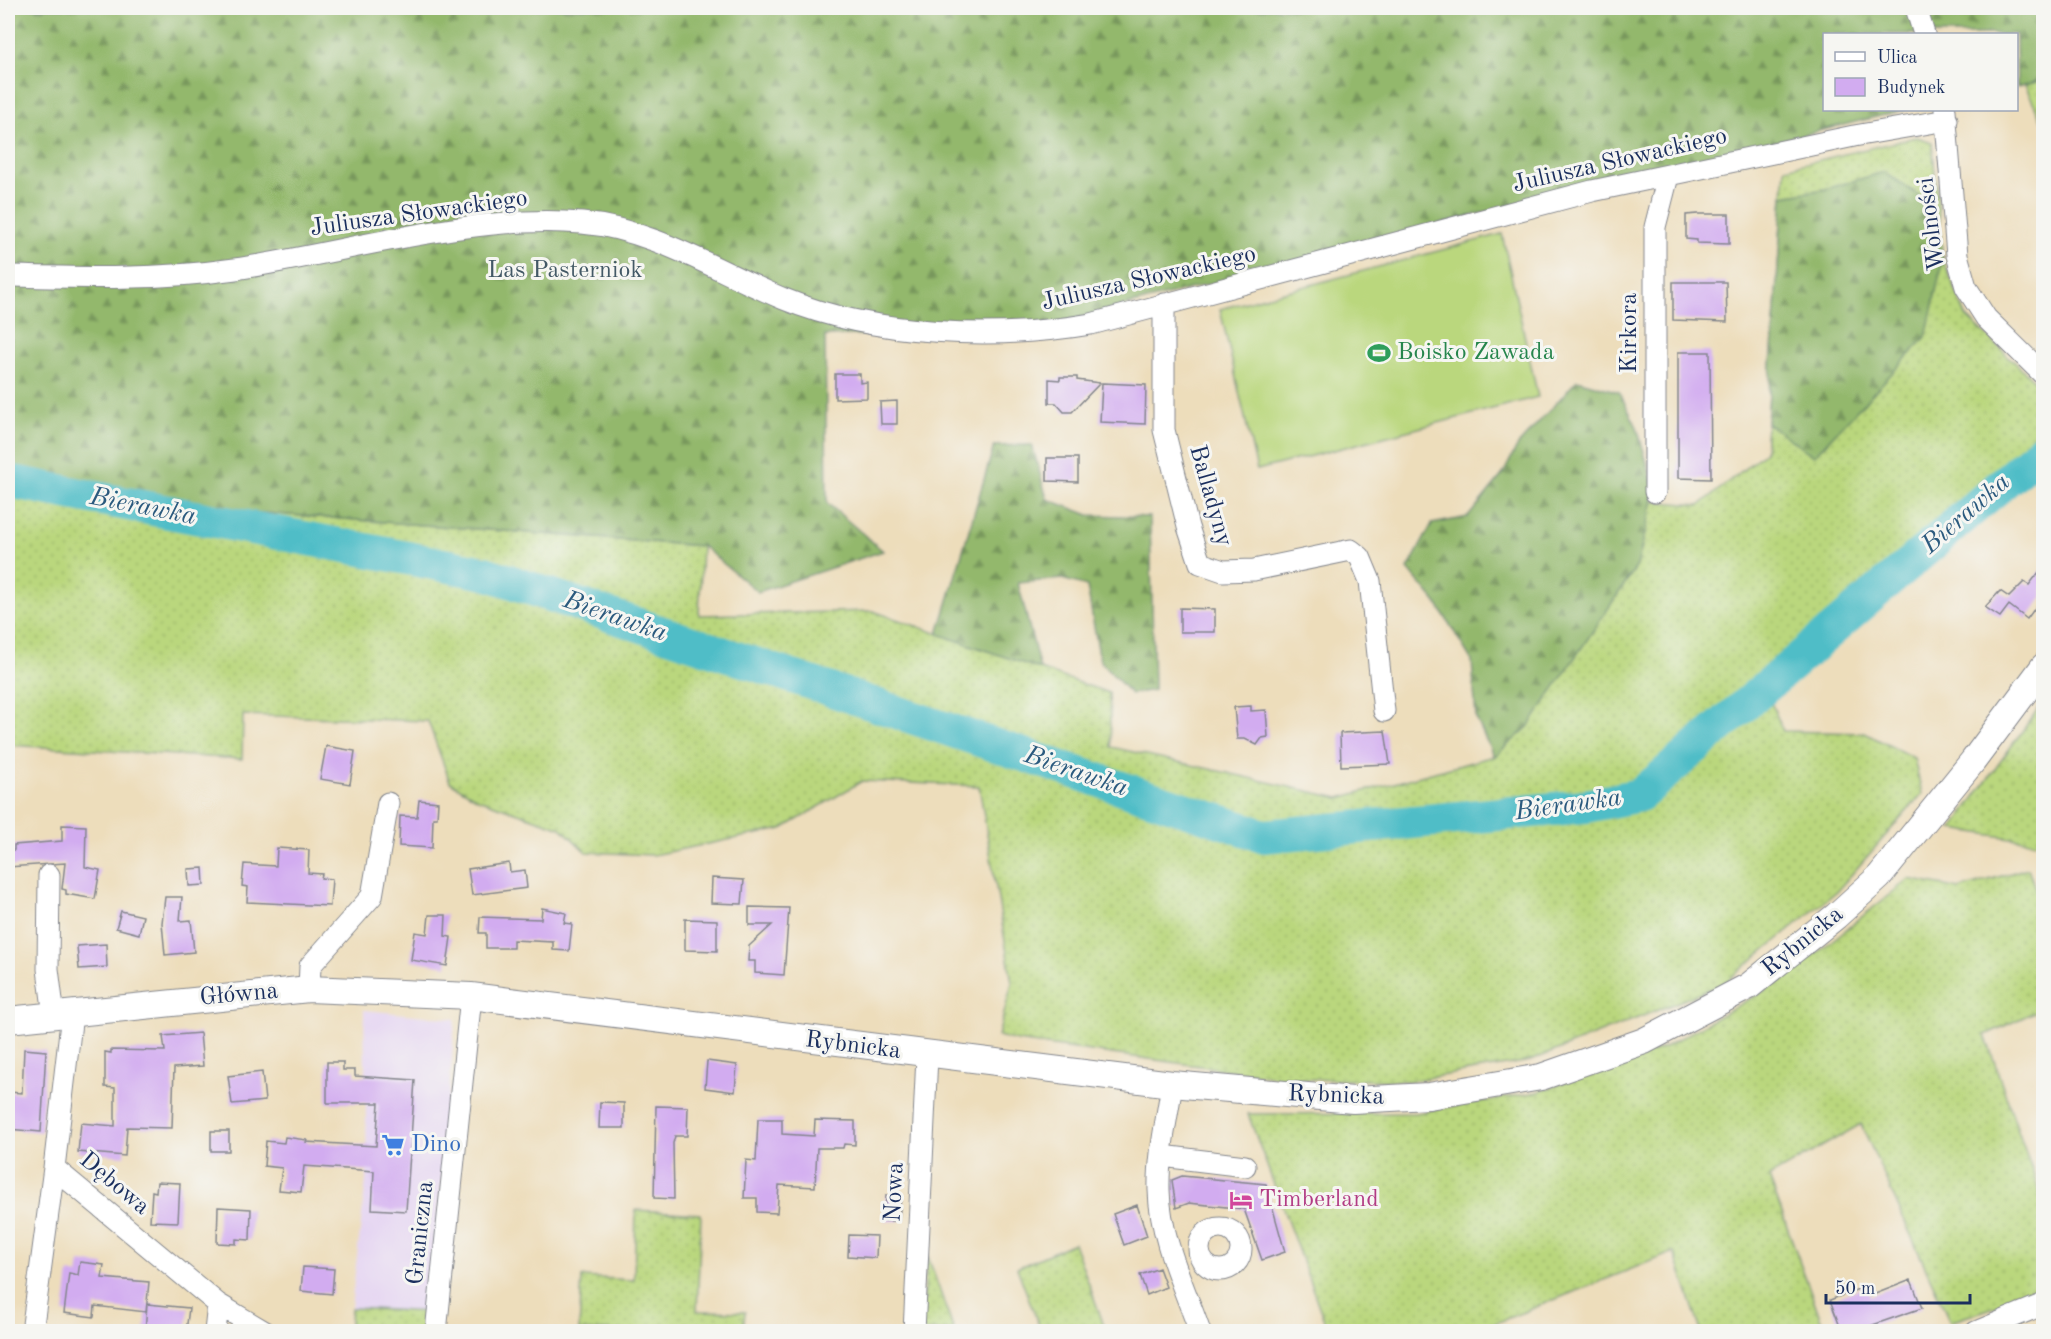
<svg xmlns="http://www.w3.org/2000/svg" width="2051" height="1339" font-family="'Old Standard TT',serif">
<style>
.built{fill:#e4d3f2}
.grass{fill:url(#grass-dots);stroke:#6a836e;stroke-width:1.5}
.forest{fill:url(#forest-firs);stroke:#577465;stroke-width:1.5}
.pitch{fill:#bad77d;stroke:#6a836e;stroke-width:1.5}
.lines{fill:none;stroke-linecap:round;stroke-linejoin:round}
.river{stroke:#4fbdc7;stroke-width:34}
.building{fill:#d2acf0}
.minor-casing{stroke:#84868c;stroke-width:23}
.major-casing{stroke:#84868c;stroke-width:28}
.minor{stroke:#fff;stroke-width:21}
.major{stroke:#fff;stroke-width:26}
.labels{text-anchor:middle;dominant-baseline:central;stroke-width:6;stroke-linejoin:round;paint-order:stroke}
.street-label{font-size:24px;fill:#1b2f5e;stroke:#f6f6f2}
.park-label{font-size:24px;fill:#435966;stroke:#f6f6f2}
.leisure-label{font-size:24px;fill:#27864d;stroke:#f6f6f2;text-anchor:start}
.shop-label{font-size:24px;fill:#366cbe;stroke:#f6f6f2;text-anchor:start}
.hotel-label{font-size:24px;fill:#b23c85;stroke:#f6f6f2;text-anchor:start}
.water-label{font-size:26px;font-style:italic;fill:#2b5a7e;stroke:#f6f6f2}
</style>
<defs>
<pattern id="grass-dots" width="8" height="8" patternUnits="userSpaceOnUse" patternTransform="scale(1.5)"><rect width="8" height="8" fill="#bad77d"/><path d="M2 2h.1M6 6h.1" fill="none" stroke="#9fb96e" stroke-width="1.8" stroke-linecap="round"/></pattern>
<pattern id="forest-firs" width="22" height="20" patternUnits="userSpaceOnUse" patternTransform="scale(1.5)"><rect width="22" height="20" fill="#93b86c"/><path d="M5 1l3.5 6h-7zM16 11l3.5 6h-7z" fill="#77965c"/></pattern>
</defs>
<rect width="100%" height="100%" fill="#f6f6f2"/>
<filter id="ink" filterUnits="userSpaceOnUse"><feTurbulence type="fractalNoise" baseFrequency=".0167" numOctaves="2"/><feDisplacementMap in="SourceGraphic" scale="12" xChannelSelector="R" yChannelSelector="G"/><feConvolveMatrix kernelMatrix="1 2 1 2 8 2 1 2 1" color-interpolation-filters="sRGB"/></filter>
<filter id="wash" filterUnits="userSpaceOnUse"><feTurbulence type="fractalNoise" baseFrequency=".008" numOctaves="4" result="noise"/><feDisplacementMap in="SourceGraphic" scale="24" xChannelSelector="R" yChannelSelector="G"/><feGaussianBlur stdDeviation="1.35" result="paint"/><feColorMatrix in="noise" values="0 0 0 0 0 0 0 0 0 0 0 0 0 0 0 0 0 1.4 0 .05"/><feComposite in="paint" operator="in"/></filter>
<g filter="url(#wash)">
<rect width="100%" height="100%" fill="#edddbb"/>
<!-- built -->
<path class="built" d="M364,1010L455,1019L431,1312L351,1308L367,1172Z"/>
<!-- grass -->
<path class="grass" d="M2043,80V123L2025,85Z
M1917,137L1932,142L1943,259L1966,316L2044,390L2043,437L1761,678L1783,731L1865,733L1914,758L1922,794L1837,891L1723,984L1530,1061L1410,1081L1294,1079L1017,1041L998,1036L1012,983L979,786L862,781L782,829L653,855L586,852L561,828L478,799L450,782L428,721L243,715L242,759L8,745V484L204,531L159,505L702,546L699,615L873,611L1109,693L1111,747L1339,798L1494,756L1528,727L1647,501L1700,505L1765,452L1785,168Z
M2043,702V843L1952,829Z
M2028,868L2043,911V1008L1985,1035L2043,1202V1291L1950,1322L1861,1124L1769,1177L1825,1331H1701L1674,1252L1476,1331H1328L1248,1114L1416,1113L1538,1092L1665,1047L1783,980L1909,879L1959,889Z
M636,1210L701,1214L697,1311L745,1312L743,1331H579L582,1277L634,1280Z
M1074,1243L1106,1331H1041L1017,1268Z
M927,1254L954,1331H922Z
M351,1308L431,1312L428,1331L349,1332Z"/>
<!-- forest -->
<path class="forest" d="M8,8H2043V80L2017,87L2016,34H1824V110H1905L1490,211L1055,324L969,331L825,336L827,503L883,551L758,592L702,546L159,505L8,471Z
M1884,172L1919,195L1943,259L1926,337L1814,456L1767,423L1783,196L1825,189Z
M1577,380L1619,392L1637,427L1655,492L1637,566L1528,727L1494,757L1476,718L1472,661L1438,605L1408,569L1432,524L1468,517L1503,474L1518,445Z
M1032,445L1047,499L1089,515L1150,517L1154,690L1131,694L1100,661L1087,586L1062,579L1018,583L1040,669L938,634L994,446Z"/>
<!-- pitch -->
<path class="pitch" d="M1502,234L1538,397L1257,470L1220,309Z"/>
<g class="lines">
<!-- river -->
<path class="river" d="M8,481L485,573L1264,836L1586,806L1640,795L2044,448"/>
</g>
<g id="blocks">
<!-- building -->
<path class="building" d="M1698,214H1729V244L1697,243V240L1686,239V215Z
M1673,282H1726L1727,322L1673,320Z
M1678,352H1710L1711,479L1678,478Z
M835,374H860V383L867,382V398L835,399Z
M1060,377H1077V380L1100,383L1072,412H1064L1056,403H1049V379L1060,380Z
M1102,383L1146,385L1145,424L1100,422Z
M897,401V424H881L880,402Z
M1047,458H1078V482L1047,481Z
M2043,567V597L2027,619L2009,605L2000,617L1985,607L2000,591L2009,597L2024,582L2029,585Z
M1180,608L1215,609V632H1180Z
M1251,706V711L1266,710L1268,737L1262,738L1257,745L1245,739H1237L1234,707Z
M1385,731L1390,764L1341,766L1340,733Z
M326,746L355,751L350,784L320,779Z
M419,800L438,802L437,818H433L432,848L399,846L400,816L417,817Z
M62,825L86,826L85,867L100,870L95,899L66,894V890L62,889L65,863L8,867V850H14V845L62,841Z
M277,848L309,850L308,873L322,874L321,878L332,879L330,906L247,902L248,887L242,886L244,864L276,866Z
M509,863L510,872L525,870L527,888L472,895L468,869Z
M203,868L204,885L189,886L188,869Z
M712,878L744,880L742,904L711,903Z
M165,897H182L180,921L191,920L194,952L165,955L162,923Z
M749,907L789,908L784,975L755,973V961H748L749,946L772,925H749Z
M542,908L566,913L564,923L572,924L569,951L553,950V942L513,940V948H486V933H479L480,917L541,919Z
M121,911L143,916L139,934L116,928Z
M429,915H446L445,936L451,937L447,966L411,960L415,932L427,934Z
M685,919L717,920V951L685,950Z
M106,944L107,967L79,969L77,946Z
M200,1033L203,1066L174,1068L172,1128L127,1127L125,1156L78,1152L81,1123L115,1126V1088L105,1087V1052L111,1053V1050L165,1051L163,1036Z
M24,1049L46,1051L41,1132L8,1129V1092L22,1093Z
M707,1061L737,1065L735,1092L705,1088Z
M327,1062H343V1070H355V1076L415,1080L406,1211L372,1209L374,1171L304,1166L301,1192L279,1190L282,1168L264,1166L266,1141L284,1143L285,1137L307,1140L306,1142L376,1146L379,1103H327Z
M262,1072L265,1101L232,1104L228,1076Z
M600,1102L624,1103V1128H599Z
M656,1106L688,1107L687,1136H675L673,1143L674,1199L654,1198Z
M758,1119H782V1134L814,1136L815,1120L855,1121V1145L844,1144L843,1148H817L815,1187L779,1185L777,1213L757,1212V1198H744L746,1160L756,1161Z
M211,1131H229V1151H211Z
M1182,1176L1266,1184L1285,1252L1262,1260L1244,1209L1189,1203L1176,1208L1172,1180Z
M157,1182L180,1183L178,1222L150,1221L152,1191L156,1192Z
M886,1195L901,1196L899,1221H885Z
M1137,1205L1147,1236L1124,1245L1113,1214Z
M218,1207L251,1209L250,1240L236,1239V1244L217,1243Z
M849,1235L877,1236L876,1258L848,1256Z
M80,1262L104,1265L102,1278L149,1282L146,1312L95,1306L94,1317L64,1313L69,1273L78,1275Z
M303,1267L334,1269L332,1294L301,1291Z
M1159,1268L1166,1287L1147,1295L1140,1275Z
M1911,1280L1922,1308L1867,1327L1869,1332H1842L1830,1300L1866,1286L1870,1296Z
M147,1304L189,1308L186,1332H145Z"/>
</g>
</g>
<g filter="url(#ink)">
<use href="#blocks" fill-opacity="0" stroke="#84868c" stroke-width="1.5"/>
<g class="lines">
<!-- minor casing -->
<g class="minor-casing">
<path id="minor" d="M1916,8L1924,34
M1945,110L1957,255L1966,287L1986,318L2044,375
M8,276C86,278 157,280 235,269C344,253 473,213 582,223C654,229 718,272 784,299C874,336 997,340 1091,324L1592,191L1854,136L1947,120
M1164,304V430L1188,527L1200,563L1223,571L1254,570L1351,550L1360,557L1370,581L1384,711
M1655,492V227L1668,176
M49,875L48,969L54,1016
M309,989L310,966L372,896L388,803
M72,1014L54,1168L218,1304L265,1332
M1172,1084C1167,1119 1158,1155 1159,1190C1160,1239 1184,1286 1200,1332
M1162,1156L1245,1166
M1199 1249a21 21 0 1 1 42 0a21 21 0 1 1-42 0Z
M32,1332L54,1168
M215,1332L218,1304
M436,1332L471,996
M914,1332L927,1056
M1976,1332L2044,1304"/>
</g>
<!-- major casing -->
<g class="major-casing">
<path id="major" d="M8,1020L309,989L471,996L1172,1084L1353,1100L1429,1096L1541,1077L1644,1041L1749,986L1836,916L1879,877L1973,761L2044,666"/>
</g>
<!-- minor -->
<use href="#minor" class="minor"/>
<!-- major -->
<use href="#major" class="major"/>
</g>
</g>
<!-- icons -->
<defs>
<g id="stadium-bare" transform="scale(1.8)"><path d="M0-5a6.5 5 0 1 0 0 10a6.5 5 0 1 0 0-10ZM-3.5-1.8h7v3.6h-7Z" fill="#2e9e5b" stroke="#f6f6f2" stroke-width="2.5" paint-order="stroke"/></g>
<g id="supermarket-bare" transform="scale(1.8)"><path d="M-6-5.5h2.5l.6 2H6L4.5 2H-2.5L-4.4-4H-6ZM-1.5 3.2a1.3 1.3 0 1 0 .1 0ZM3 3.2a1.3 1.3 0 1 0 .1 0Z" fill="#3f7fe0" stroke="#f6f6f2" stroke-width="2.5" paint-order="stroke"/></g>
<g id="hotel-bare" transform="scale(1.8)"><path d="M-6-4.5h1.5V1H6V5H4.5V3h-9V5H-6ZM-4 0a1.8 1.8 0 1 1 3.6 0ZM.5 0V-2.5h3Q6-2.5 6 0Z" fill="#d1479c" stroke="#f6f6f2" stroke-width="2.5" paint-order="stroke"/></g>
</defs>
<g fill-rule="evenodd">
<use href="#stadium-bare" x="1379" y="353"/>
<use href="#supermarket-bare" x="393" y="1145"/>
<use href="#hotel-bare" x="1241" y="1200"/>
</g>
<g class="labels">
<!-- street labels -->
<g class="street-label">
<text transform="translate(1620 161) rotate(-13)">Juliusza Słowackiego</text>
<text transform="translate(419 214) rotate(-8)">Juliusza Słowackiego</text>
<text transform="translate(1932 224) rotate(-97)">Wolności</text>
<text transform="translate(1149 279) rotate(-13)">Juliusza Słowackiego</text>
<text transform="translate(1630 333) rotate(-90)">Kirkora</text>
<text transform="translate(1210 496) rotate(74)">Balladyny</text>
<text transform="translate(1803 942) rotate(-39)">Rybnicka</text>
<text transform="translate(239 995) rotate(-5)">Główna</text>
<text transform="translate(853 1046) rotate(7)">Rybnicka</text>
<text transform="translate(1336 1096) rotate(2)">Rybnicka</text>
<text transform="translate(114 1184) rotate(40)">Dębowa</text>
<text transform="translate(895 1192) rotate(-87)">Nowa</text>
<text transform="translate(421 1233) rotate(-84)">Graniczna</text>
</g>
<!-- park labels -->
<g class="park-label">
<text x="565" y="271">Las Pasterniok</text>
</g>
<!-- leisure labels -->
<g class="leisure-label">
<text x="1397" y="353">Boisko Zawada</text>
</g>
<!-- shop labels -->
<g class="shop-label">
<text x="411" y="1145">Dino</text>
</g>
<!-- hotel labels -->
<g class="hotel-label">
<text x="1259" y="1200">Timberland</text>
</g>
<!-- water labels -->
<g class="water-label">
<text transform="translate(143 507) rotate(11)">Bierawka</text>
<text transform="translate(1966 514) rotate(-41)">Bierawka</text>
<text transform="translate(615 617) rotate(19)">Bierawka</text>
<text transform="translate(1076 772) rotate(19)">Bierawka</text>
<text transform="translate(1568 805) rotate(-8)">Bierawka</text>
</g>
</g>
<!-- margin -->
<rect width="2051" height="1339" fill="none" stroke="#f6f6f2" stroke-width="30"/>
<!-- legend -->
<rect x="1823" y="33" width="195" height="78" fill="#f6f6f2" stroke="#9ea6b7" stroke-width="1.5"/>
<rect x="1835" y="52" width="30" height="9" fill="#ffffff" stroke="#9ea6b7" stroke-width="1.5"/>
<text x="1877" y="63" font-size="18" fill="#1b2f5e">Ulica</text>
<rect x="1835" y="78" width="30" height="18" fill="#d2acf0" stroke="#9ea6b7" stroke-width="1.5"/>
<text x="1877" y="93" font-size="18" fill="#1b2f5e">Budynek</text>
<!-- scale -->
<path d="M1826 1294v9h144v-9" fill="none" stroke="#1b2f5e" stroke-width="3"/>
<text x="1835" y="1294" font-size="18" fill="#1b2f5e" stroke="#f6f6f2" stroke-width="4.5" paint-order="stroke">50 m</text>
</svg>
